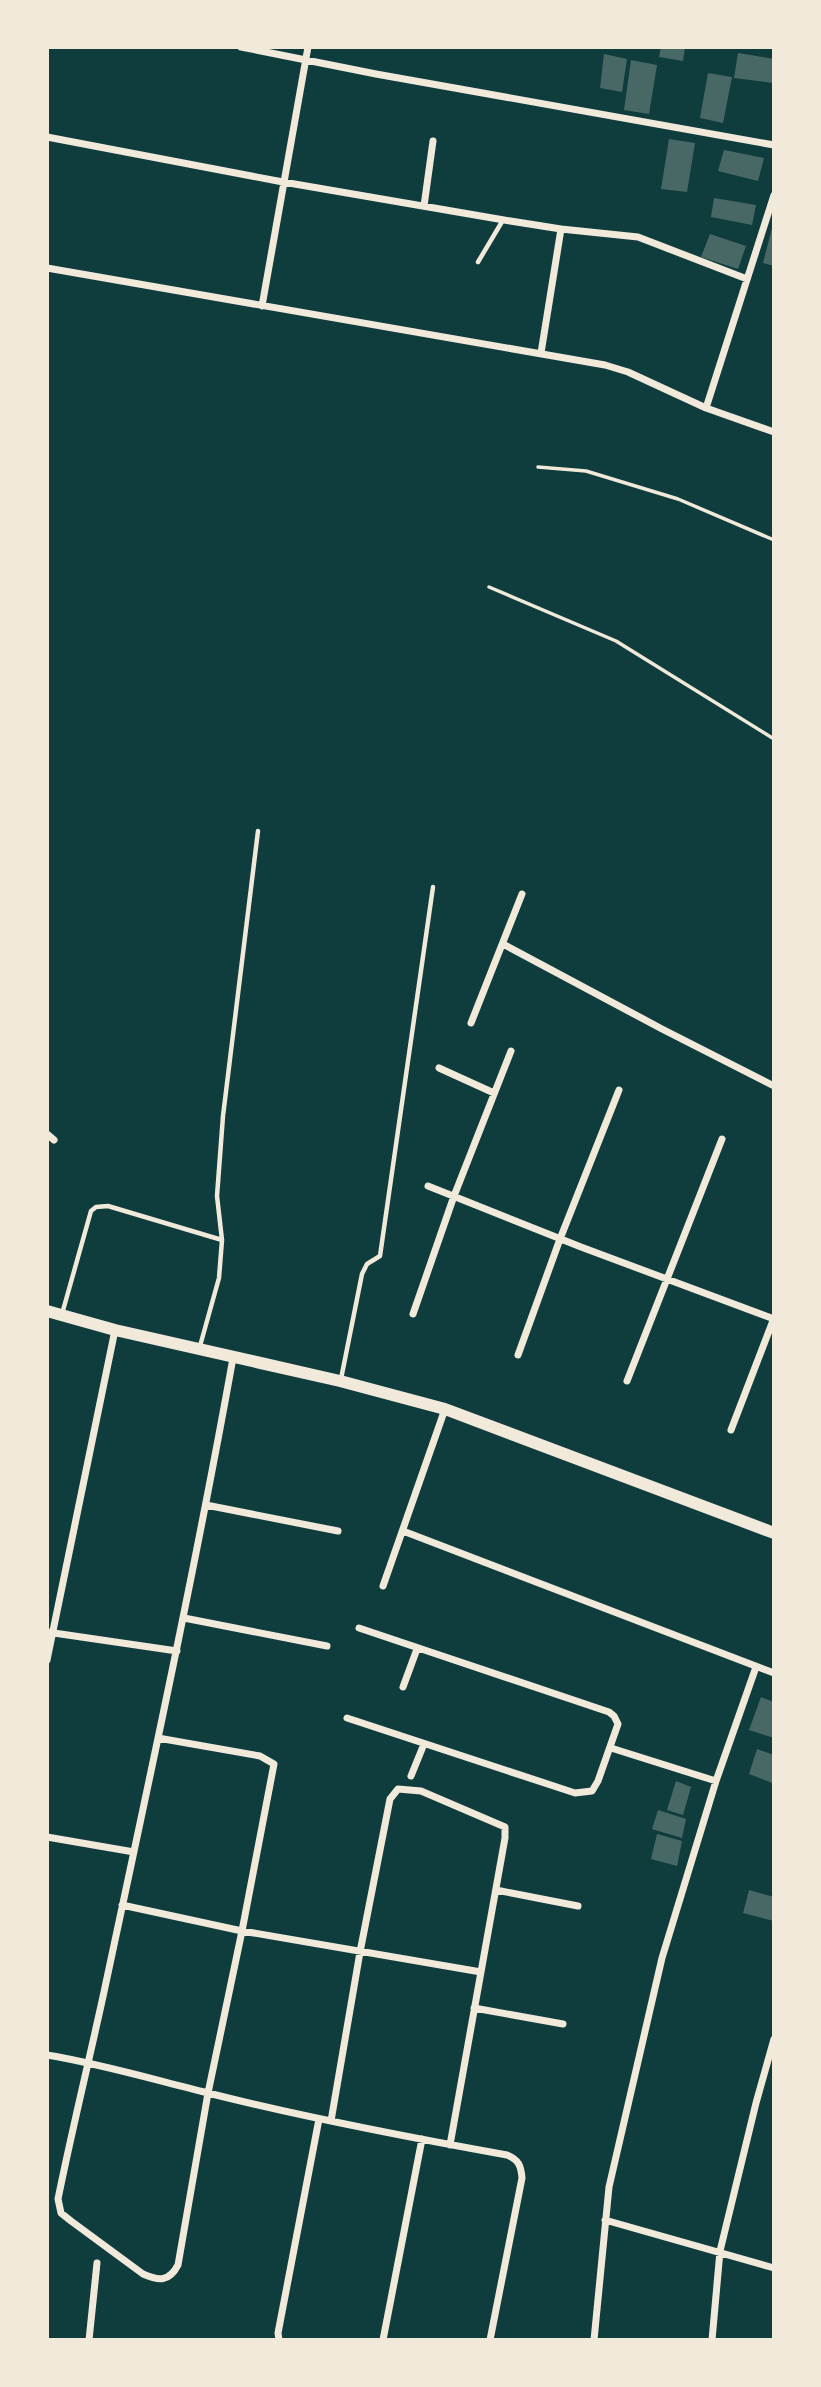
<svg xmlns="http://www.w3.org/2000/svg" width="821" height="2387" font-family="'Varela Round',sans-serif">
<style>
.building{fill:#486865}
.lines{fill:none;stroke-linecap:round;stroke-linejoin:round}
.path{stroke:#f1e9da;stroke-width:3.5}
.service{stroke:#f1e9da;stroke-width:4.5}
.minor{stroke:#f1e9da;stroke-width:7}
.tertiary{stroke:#f1e9da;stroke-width:12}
</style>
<rect width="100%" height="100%" fill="#0f3d3e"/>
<!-- building -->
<path class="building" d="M661,47H685L683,61L659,57Z
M738,53L774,59L773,83L734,78Z
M604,54L627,59L622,92L600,88Z
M631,60L657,65L649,114L624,110Z
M708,73L732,77L723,123L700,118Z
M669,139L695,143L687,192L661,189Z
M724,150L764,158L758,181L718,171Z
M714,198L756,205L752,225L711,217Z
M773,224H774V266L763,263Z
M710,234L746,246L738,269L701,257Z
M761,1697L774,1702V1738L749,1730Z
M757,1749L774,1755L772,1783L749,1774Z
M676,1781L691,1787L683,1815L667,1810Z
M658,1810L686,1819L682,1838L652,1829Z
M657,1834L682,1841L677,1866L651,1859Z
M749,1890L774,1897V1921L743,1913Z"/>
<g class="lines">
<!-- path -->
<path class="path" d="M538,467L586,471L678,499L774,540
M489,587L616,641L774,739"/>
<!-- service -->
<path class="service" d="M478,262L503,220
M62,1314L91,1211L96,1207L108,1206L222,1240
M200,1346L219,1278L222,1240L217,1196L223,1116L258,831
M341,1379L362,1274L367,1264L380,1256L433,887"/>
<!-- minor -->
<path class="minor" d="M241,47L376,74L774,145
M47,137L283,182L504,220L561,229L638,237L747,279
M424,206L433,141
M47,268L605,365L628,372L706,408L774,432
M262,306L308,47
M541,353L561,229
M706,408L774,195
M503,944L662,1029L774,1086
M471,1023L522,894
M439,1068L494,1093
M47,1134L54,1140
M428,1186L581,1247L774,1319
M413,1314L454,1196L511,1051
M518,1355L560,1239L619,1090
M627,1381L722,1139
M731,1430L774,1318
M206,1505L338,1531
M403,1531L774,1673
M383,1586L445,1409
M184,1618L327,1646
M47,1632L177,1651
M47,1660L115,1330
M403,1687L417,1649
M347,1718L575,1793L592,1791L598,1781L618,1724L614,1716L609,1712L359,1628
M158,1738L260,1756L274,1764L242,1931L208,2093L178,2265C169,2282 159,2281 143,2274L71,2221L61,2213L58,2199C72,2130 89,2061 104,1992C149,1781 195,1570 233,1358
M611,1748L716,1781
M411,1776L424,1744
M47,1837L134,1852
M496,1890L578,1906
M122,1905L242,1931L481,1972
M474,2008L563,2024
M47,2055C102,2064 155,2080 208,2093C307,2118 407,2137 507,2155C519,2160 521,2166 522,2178L490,2340
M331,2121L360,1952L390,1799L398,1789L421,1791L505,1827V1838L450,2145
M605,2220L774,2268
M89,2340L97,2263
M279,2340L278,2333L319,2119
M383,2340L422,2139
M594,2340L609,2187L662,1958L716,1781L756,1667
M712,2340L720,2251L756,2103L774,2039"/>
<!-- tertiary -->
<path class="tertiary" d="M47,1311L115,1330L340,1381L445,1409L774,1533"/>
</g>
<!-- border -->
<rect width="821" height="2387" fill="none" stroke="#f1e9da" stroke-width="98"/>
</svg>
